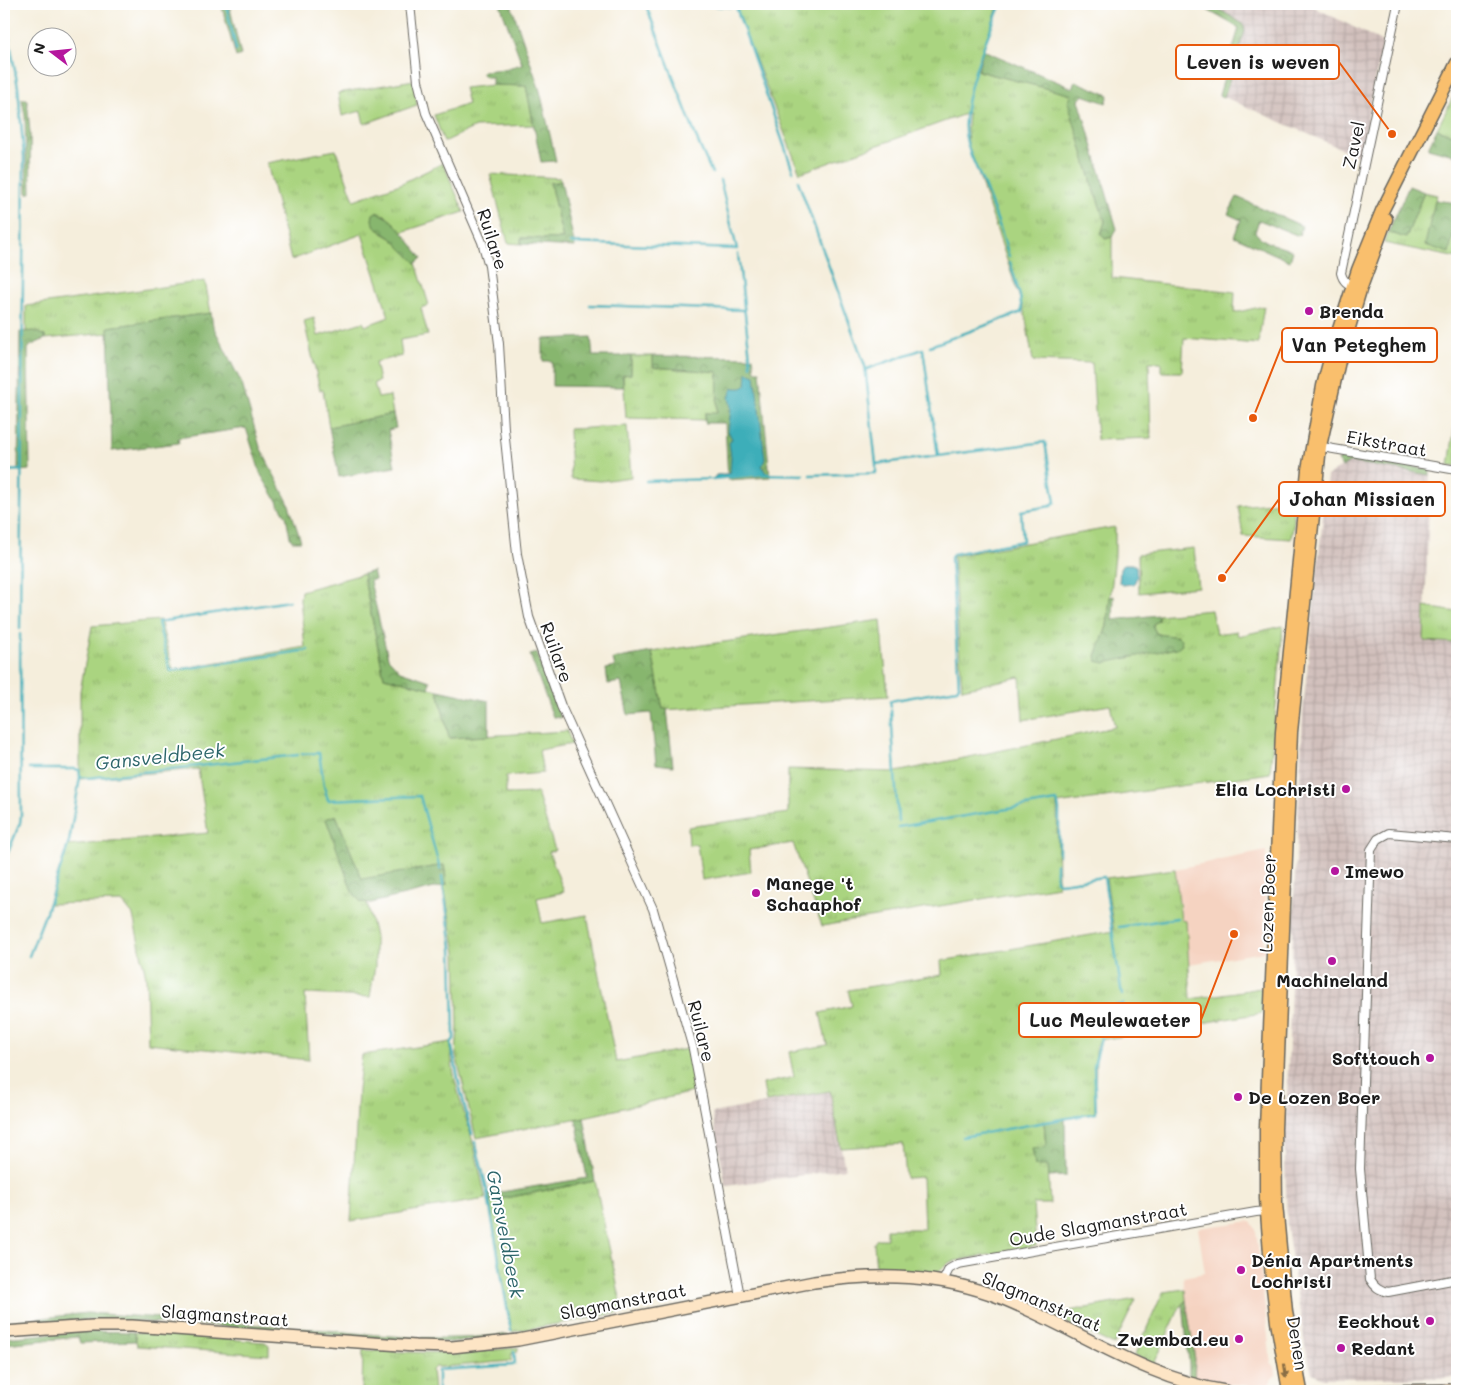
<svg xmlns="http://www.w3.org/2000/svg" width="1461" height="1395" font-family="Mali,sans-serif">
<style>
.built{fill:#f5d3c1}
.industrial{fill:url(#industrial-grid)}
.grass{fill:url(#grass-tufts);stroke:#63784e}
.forest{fill:url(#forest-crowns);stroke:#526945}
.water{fill:#3daeb9;stroke:#2c656a}
.lines{fill:none;stroke-linecap:round;stroke-linejoin:round}
.stream{stroke:#3daeb9;stroke-width:2.5}
.minor-casing{stroke:#68665f;stroke-width:10}
.secondary-casing{stroke:#68665f;stroke-width:14}
.primary-casing{stroke:#68665f;stroke-width:15}
.minor{stroke:#fff;stroke-width:8}
.secondary{stroke:#fde5c5;stroke-width:11}
.primary{stroke:#f9bf6d;stroke-width:12}
.oneway{fill:#8a6e44}
.poi-dot{fill:#b5179e;stroke:#fff;stroke-width:2}
.labels{text-anchor:middle;dominant-baseline:central;stroke-width:4;stroke-linejoin:round;paint-order:stroke}
.street-label{font-size:18px;fill:#1c1c1c;stroke:#fff}
.poi-label{font-size:18px;font-weight:bold;fill:#1c1c1c;stroke:#fff;text-anchor:start}
.water-label{font-size:19px;font-style:italic;fill:#2c656a;stroke:#fff}
.leader{fill:none;stroke:#e8590c;stroke-width:2}
.callout-dot{fill:#e8590c;stroke:#fff;stroke-width:2}
.callout{fill:#fff;stroke:#e8590c;stroke-width:2}
.callout-label{font-size:19px;text-anchor:middle;font-weight:bold;fill:#1c1c1c}
</style>
<defs>
<pattern id="industrial-grid" width="8" height="8" patternUnits="userSpaceOnUse" patternTransform="scale(1.25)"><rect width="8" height="8" fill="#d1c0bc"/><path d="M0 4h8M4 0v8" fill="none" stroke="#b3a4a1"/></pattern>
<pattern id="grass-tufts" width="24" height="20" patternUnits="userSpaceOnUse" patternTransform="scale(1.25)"><rect width="24" height="20" fill="#aad480"/><path d="M3 7l-1-3M5 7V3M7 7l1-3M15 17l-1-3M17 17v-4M19 17l1-3" fill="none" stroke="#92b56e"/></pattern>
<pattern id="forest-crowns" width="20" height="18" patternUnits="userSpaceOnUse" patternTransform="scale(1.25)"><rect width="20" height="18" fill="#87b66e"/><path d="M2 6a3 3 0 1 1 6 0M12 15a3 3 0 1 1 6 0" fill="none" stroke="#6e935a"/></pattern>
</defs>
<rect width="100%" height="100%" fill="#fff"/>
<filter id="ink" filterUnits="userSpaceOnUse"><feTurbulence type="fractalNoise" baseFrequency=".02" numOctaves="2"/><feDisplacementMap in="SourceGraphic" scale="10" xChannelSelector="R" yChannelSelector="G"/><feConvolveMatrix kernelMatrix="1 2 1 2 8 2 1 2 1" color-interpolation-filters="sRGB"/></filter>
<filter id="wash" filterUnits="userSpaceOnUse"><feTurbulence type="fractalNoise" baseFrequency=".0096" numOctaves="4" result="noise"/><feDisplacementMap in="SourceGraphic" scale="20" xChannelSelector="R" yChannelSelector="G"/><feGaussianBlur stdDeviation="1.12" result="paint"/><feColorMatrix in="noise" values="0 0 0 0 0 0 0 0 0 0 0 0 0 0 0 0 0 1.4 0 .05"/><feComposite in="paint" operator="in"/></filter>
<g filter="url(#wash)">
<rect width="100%" height="100%" fill="#f5eedc"/>
<!-- built -->
<path class="built" d="M1266,851L1264,952L1189,964L1186,922L1182,920L1175,869Z
M1251,1221L1256,1230L1271,1362L1275,1367L1276,1375L1267,1386L1261,1387L1194,1380L1195,1360L1183,1277L1205,1273L1198,1228Z"/>
<!-- industrial -->
<path class="industrial" d="M1219,4H1308L1383,42L1360,157L1224,97L1245,31L1243,24L1217,8Z
M1350,462L1430,475L1424,640L1457,643V1378H1323L1312,1373L1305,1346L1287,1227L1285,1153L1294,902L1303,712L1327,476Z
M830,1091L845,1169L726,1186L712,1113Z"/>
<!-- grass -->
<path class="grass" d="M742,4H999L983,50L978,71L1073,95L1069,102L1091,180L1105,221V239L1112,237V278L1235,292L1234,313L1264,306L1258,344L1184,338L1182,372H1161V362H1149L1151,438L1097,440L1092,363L1033,361L1025,314L968,144L967,129L968,113L800,173L737,12Z
M414,80L417,105L364,124L361,111L342,116L338,93Z
M492,85L526,86L534,125L475,127L444,142L434,115L468,104L464,88Z
M1457,89V137L1437,129Z
M336,150L354,200L400,184L443,163L464,212L402,232L384,214L382,233L391,238L416,263L429,305L421,308L428,335L400,340L402,356L375,362L379,381L374,383L378,398L390,396L393,414L329,427L323,390H320L304,321L314,318L318,336L363,322L365,326L389,317L362,234L291,260L267,163Z
M490,174L560,178L561,181L550,183L563,239L522,238L521,244L508,243Z
M1424,192L1437,195L1435,200L1448,253L1457,217V258L1384,243L1388,232L1406,238Z
M205,281L211,313L109,327L108,333L45,339V336L26,331V306Z
M631,356H653L654,367L718,372L717,414L705,413V420L626,418L623,375L631,374Z
M1457,411V466L1449,465Z
M627,426L631,477L601,481L571,479L569,429Z
M1293,501L1294,520L1291,539L1243,536L1238,506Z
M1115,527V556L1107,626L1096,656L1177,636L1167,637L1156,633L1153,627L1154,623L1158,621V615L1211,610L1216,634L1237,631L1238,636L1283,626L1270,773L1057,804L1058,886L822,926L793,843L749,850L751,872L702,880L697,844L689,845L688,827L788,813V769L896,772L1115,727L1110,705L1023,720L1020,677L962,689L953,556Z
M1194,548L1198,587L1139,593L1138,554Z
M363,574L384,677L438,690L449,738L567,731L572,744L539,750L543,773L506,776V794L537,793L555,850L549,852L564,892L537,898L542,923L587,915L616,1062L687,1049L697,1091L584,1117L476,1138L456,1055L458,1026L456,952L444,886L447,885L444,865L362,880L336,815L326,819L361,902H367L375,937V966L370,997L305,994L309,1060L148,1043L146,977L133,915L122,902L48,904L67,846L208,833L198,769L80,779V691L92,626L160,620L173,670L305,647L300,599L301,591Z
M1425,607L1457,612V643L1424,641Z
M881,620L888,696L663,710L652,652Z
M1175,869L1181,920L1186,921L1191,999L1261,988L1262,1013L1100,1040L1096,1046L1095,1113L1044,1122L1046,1148H1033L1035,1166L1048,1165L1050,1204H1033L1036,1246L950,1262L939,1271L932,1274L876,1270L874,1243L877,1239H887V1229H924L922,1177L906,1178L903,1144L841,1148L830,1091L766,1102L763,1084L794,1077L789,1052L827,1045L820,1013L852,1006L848,990L942,975L941,961L1114,931L1106,878Z
M451,1042C450,1074 462,1105 471,1135C477,1156 481,1178 486,1199L351,1221L358,1090L362,1055Z
M595,1181L623,1312L512,1332L490,1201Z
M1185,1289L1186,1300L1180,1307L1154,1364L1135,1355L1163,1292Z
M1136,1299L1114,1345L1055,1317L1058,1313Z
M134,1332L265,1342L269,1345V1355L137,1346Z
M518,1347V1351L512,1353L511,1361L442,1367H435L432,1370L434,1391H362L363,1350C416,1353 466,1355 518,1347Z"/>
<!-- forest -->
<path class="forest" d="M221,4H229L241,55L236,57Z
M500,4H511L540,91L556,161L541,162L526,86L492,85V77H485L481,73L483,71L504,69L522,64Z
M1210,4H1219L1217,8L1243,24L1245,31L1224,97L1219,95L1239,28L1207,10Z
M983,50L1072,88L1075,81L1109,95L1106,103L1083,95L1079,100L1117,229L1112,237L1105,239L1101,234L1105,221L1091,180L1068,102L1072,95L978,71Z
M22,99H27L30,133L31,193H27L25,116Z
M1437,129L1457,137V156L1428,148Z
M561,181L575,247L521,244V238L563,239L550,183Z
M1409,186L1424,192L1406,238L1388,232Z
M1237,197L1302,226L1299,236L1259,220L1255,232C1264,244 1280,246 1293,251L1290,261L1234,236L1241,220L1228,214Z
M1435,200L1457,203V217L1449,253L1425,245Z
M376,212C396,218 410,243 422,258L416,263L391,238L376,228L372,220L373,214Z
M211,313L213,326L242,384L260,447L288,502L301,541H292L290,537L286,516L261,475L246,428L178,438L179,443L112,451L108,327Z
M34,331L45,336V339L30,346L28,349L30,470L18,471L20,332Z
M591,337L593,356H631V374L623,375V387L552,386V361H543V339Z
M653,356L753,357L755,371H760L770,477L728,480L725,423H705V413H717L718,372L653,367Z
M393,414L396,428L388,430L395,467L339,477L329,427Z
M1350,455L1430,470V475L1350,462L1342,468L1338,460Z
M373,571L375,579L370,581L388,658L400,671L430,681L429,688L384,677L363,574Z
M1114,596L1113,620L1158,615V621L1154,623L1153,627L1156,633C1166,637 1175,634 1181,639L1182,644L1177,648L1104,663L1097,661L1096,656L1107,626L1110,597Z
M652,652L663,709H667L673,766L656,764L651,713L628,715L621,682L608,684L606,669L615,667L613,659Z
M537,653L561,718L553,717L530,655Z
M438,690L489,701V736L449,738Z
M336,815L362,879L444,865L447,885L371,903L361,902L352,891L326,819Z
M584,1117L595,1181L490,1201L489,1194L587,1178L576,1119Z
M1065,1118L1066,1176L1049,1177L1048,1166H1035L1032,1148L1046,1147L1044,1122Z
M1186,1300L1195,1360L1194,1380L1189,1378V1363L1183,1304Z
M87,1313C163,1318 238,1323 314,1329C379,1335 443,1343 508,1334V1336L451,1342H421L193,1324L88,1320L4,1327V1322Z
M78,1331L134,1332L136,1341L80,1343L78,1337L4,1344V1338Z"/>
<!-- water -->
<path class="water" d="M747,372L755,375L765,459L762,467L767,474L713,479L716,475L730,473L731,457L729,443L732,439L728,431L731,408L729,397L733,388H742L746,385Z
M1123,564H1133L1136,566L1137,577L1134,584L1123,585L1119,583L1120,569Z"/>
<g class="lines">
<!-- stream -->
<path class="stream" d="M226,4L236,50
M693,4L731,7
M735,4L793,171
M1001,4C987,38 956,107 967,143C970,155 976,167 981,178C992,205 1002,230 1009,257
M647,8L698,142L712,173
M4,10L18,87L24,157L20,629
M798,181L865,366L876,464
M571,243L737,249L720,180
M738,254L751,366
M590,305L744,310
M930,346L1022,312L1020,296L1010,262
M867,369L923,349L938,456
M4,471L21,470
M810,475L876,473V464L1045,442L1055,502L1051,506L1021,511L1023,541L953,554L951,558L959,686L957,689L890,701L891,706
M646,481L713,479L763,474L804,475
M289,601L158,622L170,671L308,650
M891,710L898,821
M302,754L319,753L324,786L328,800L420,796L440,869
M29,769H75L79,770L80,777L88,778L298,755
M898,827L1057,801L1059,809V855
M4,862L20,823L21,815L20,634
M1056,864V881L1060,883L1104,877L1122,995
M442,877L452,947L454,1034V1039L451,1043L460,1088L472,1134
M1119,927L1177,918
M29,956L46,912L69,842L80,777
M962,1137L1096,1113L1094,1066L1101,1038L1096,1013L1097,1010L1123,1004
M475,1141L487,1190L511,1331
M438,1391V1370L513,1365L515,1363L514,1351"/>
</g>
</g>
<g filter="url(#ink)">
<g class="lines">
<!-- minor casing -->
<g class="minor-casing">
<path id="minor" d="M410,4L418,81L426,113L482,242L489,266L499,344L504,429L517,554L529,617L561,706L653,909L693,1049L740,1296
M1356,288C1348,284 1343,282 1341,273L1398,4
M1316,446L1457,470
M1457,839L1389,833L1378,839L1371,850L1360,1169L1370,1279C1375,1287 1379,1290 1388,1292L1457,1279
M943,1281L949,1269L958,1264L1256,1212L1267,1211"/>
</g>
<!-- secondary casing -->
<g class="secondary-casing">
<path id="secondary" d="M4,1332L92,1326H132L415,1346L452,1347L518,1340L814,1282C878,1273 940,1274 1001,1298C1076,1328 1144,1378 1225,1391
M1371,1391L1457,1390"/>
</g>
<!-- primary casing -->
<g class="primary-casing">
<path id="primary" d="M1289,1391L1277,1322L1272,1279L1266,1199V1128L1282,732L1308,470L1323,386L1333,348L1358,270L1382,211L1457,63
M1301,1391L1286,1312L1276,1204L1275,1129L1291,732L1320,446L1339,361L1360,290L1386,219"/>
</g>
<!-- minor -->
<use href="#minor" class="minor"/>
<!-- secondary -->
<use href="#secondary" class="secondary"/>
<!-- primary -->
<use href="#primary" class="primary"/>
</g>
<!-- one-way arrows -->
<defs><path id="oneway-solid" d="M-6-.8H1V-3.2L6.5 0L1 3.2V.8H-6Z" transform="scale(1.25)"/></defs>
<use class="oneway" href="#oneway-solid" transform="translate(1285 1371) rotate(81)"/>
</g>
<!-- markers -->
<g class="poi-dot">
<circle cx="1309" cy="311" r="5"/>
<circle cx="1346" cy="789" r="5"/>
<circle cx="1335" cy="871" r="5"/>
<circle cx="756" cy="893" r="5"/>
<circle cx="1332" cy="961" r="5"/>
<circle cx="1430" cy="1058" r="5"/>
<circle cx="1238" cy="1097" r="5"/>
<circle cx="1241" cy="1270" r="5"/>
<circle cx="1430" cy="1321" r="5"/>
<circle cx="1239" cy="1339" r="5"/>
<circle cx="1341" cy="1348" r="5"/>
</g>
<g class="labels">
<!-- street labels -->
<g class="street-label">
<text transform="translate(1353 145) rotate(-78)">Zavel</text>
<text transform="translate(493 239) rotate(72)">Ruilare</text>
<text transform="translate(1387 443) rotate(10)">Eikstraat</text>
<text transform="translate(557 652) rotate(70)">Ruilare</text>
<text transform="translate(1267 903) rotate(-88)">Lozen Boer</text>
<text transform="translate(702 1031) rotate(76)">Ruilare</text>
<text transform="translate(1098 1224) rotate(-10)">Oude Slagmanstraat</text>
<text transform="translate(623 1301) rotate(-11)">Slagmanstraat</text>
<text transform="translate(1042 1301) rotate(23)">Slagmanstraat</text>
<text transform="translate(225 1315) rotate(4)">Slagmanstraat</text>
<text transform="translate(1298 1343) rotate(81)">Denen</text>
</g>
<!-- poi labels -->
<g class="poi-label">
<text x="1319" y="311">Brenda</text>
<text x="1336" y="789" text-anchor="end">Elia Lochristi</text>
<text x="1345" y="871">Imewo</text>
<text x="766" y="883">Manege 't<tspan x="766" dy="21">Schaaphof</tspan></text>
<text x="1332" y="980" text-anchor="middle">Machineland</text>
<text x="1420" y="1058" text-anchor="end">Softtouch</text>
<text x="1248" y="1097">De Lozen Boer</text>
<text x="1251" y="1260">Dénia Apartments<tspan x="1251" dy="21">Lochristi</tspan></text>
<text x="1420" y="1321" text-anchor="end">Eeckhout</text>
<text x="1229" y="1339" text-anchor="end">Zwembad.eu</text>
<text x="1351" y="1348">Redant</text>
</g>
<!-- water labels -->
<g class="water-label">
<text transform="translate(160 756) rotate(-6)">Gansveldbeek</text>
<text transform="translate(506 1234) rotate(79)">Gansveldbeek</text>
</g>
</g>
<!-- callouts -->
<path class="leader" d="M1392 134L1339 62M1253 418L1282 345M1222 578L1279 499M1234 934L1201 1020"/>
<g class="callout-dot">
<circle cx="1392" cy="134" r="5"/>
<circle cx="1253" cy="418" r="5"/>
<circle cx="1222" cy="578" r="5"/>
<circle cx="1234" cy="934" r="5"/>
</g>
<g class="callout">
<rect x="1176" y="45" width="163" height="34" rx="5"/>
<rect x="1282" y="328" width="155" height="34" rx="5"/>
<rect x="1279" y="482" width="166" height="34" rx="5"/>
<rect x="1019" y="1003" width="182" height="34" rx="5"/>
</g>
<g class="callout-label">
<text x="1258" y="69">Leven is weven</text>
<text x="1359" y="352">Van Peteghem</text>
<text x="1362" y="506">Johan Missiaen</text>
<text x="1110" y="1027">Luc Meulewaeter</text>
</g>
<!-- margin -->
<rect width="1461" height="1395" fill="none" stroke="#fff" stroke-width="20"/>
<!-- north arrow -->
<g transform="translate(52 52) rotate(286)"><circle r="24" fill="#ffffff" stroke="#a4a4a4"/>
<path d="M0-4L9 19L0 12L-9 19Z" fill="#b5179e"/>
<text y="-8" font-size="14" font-weight="bold" text-anchor="middle" fill="#1c1c1c">N</text>
</g>
</svg>
